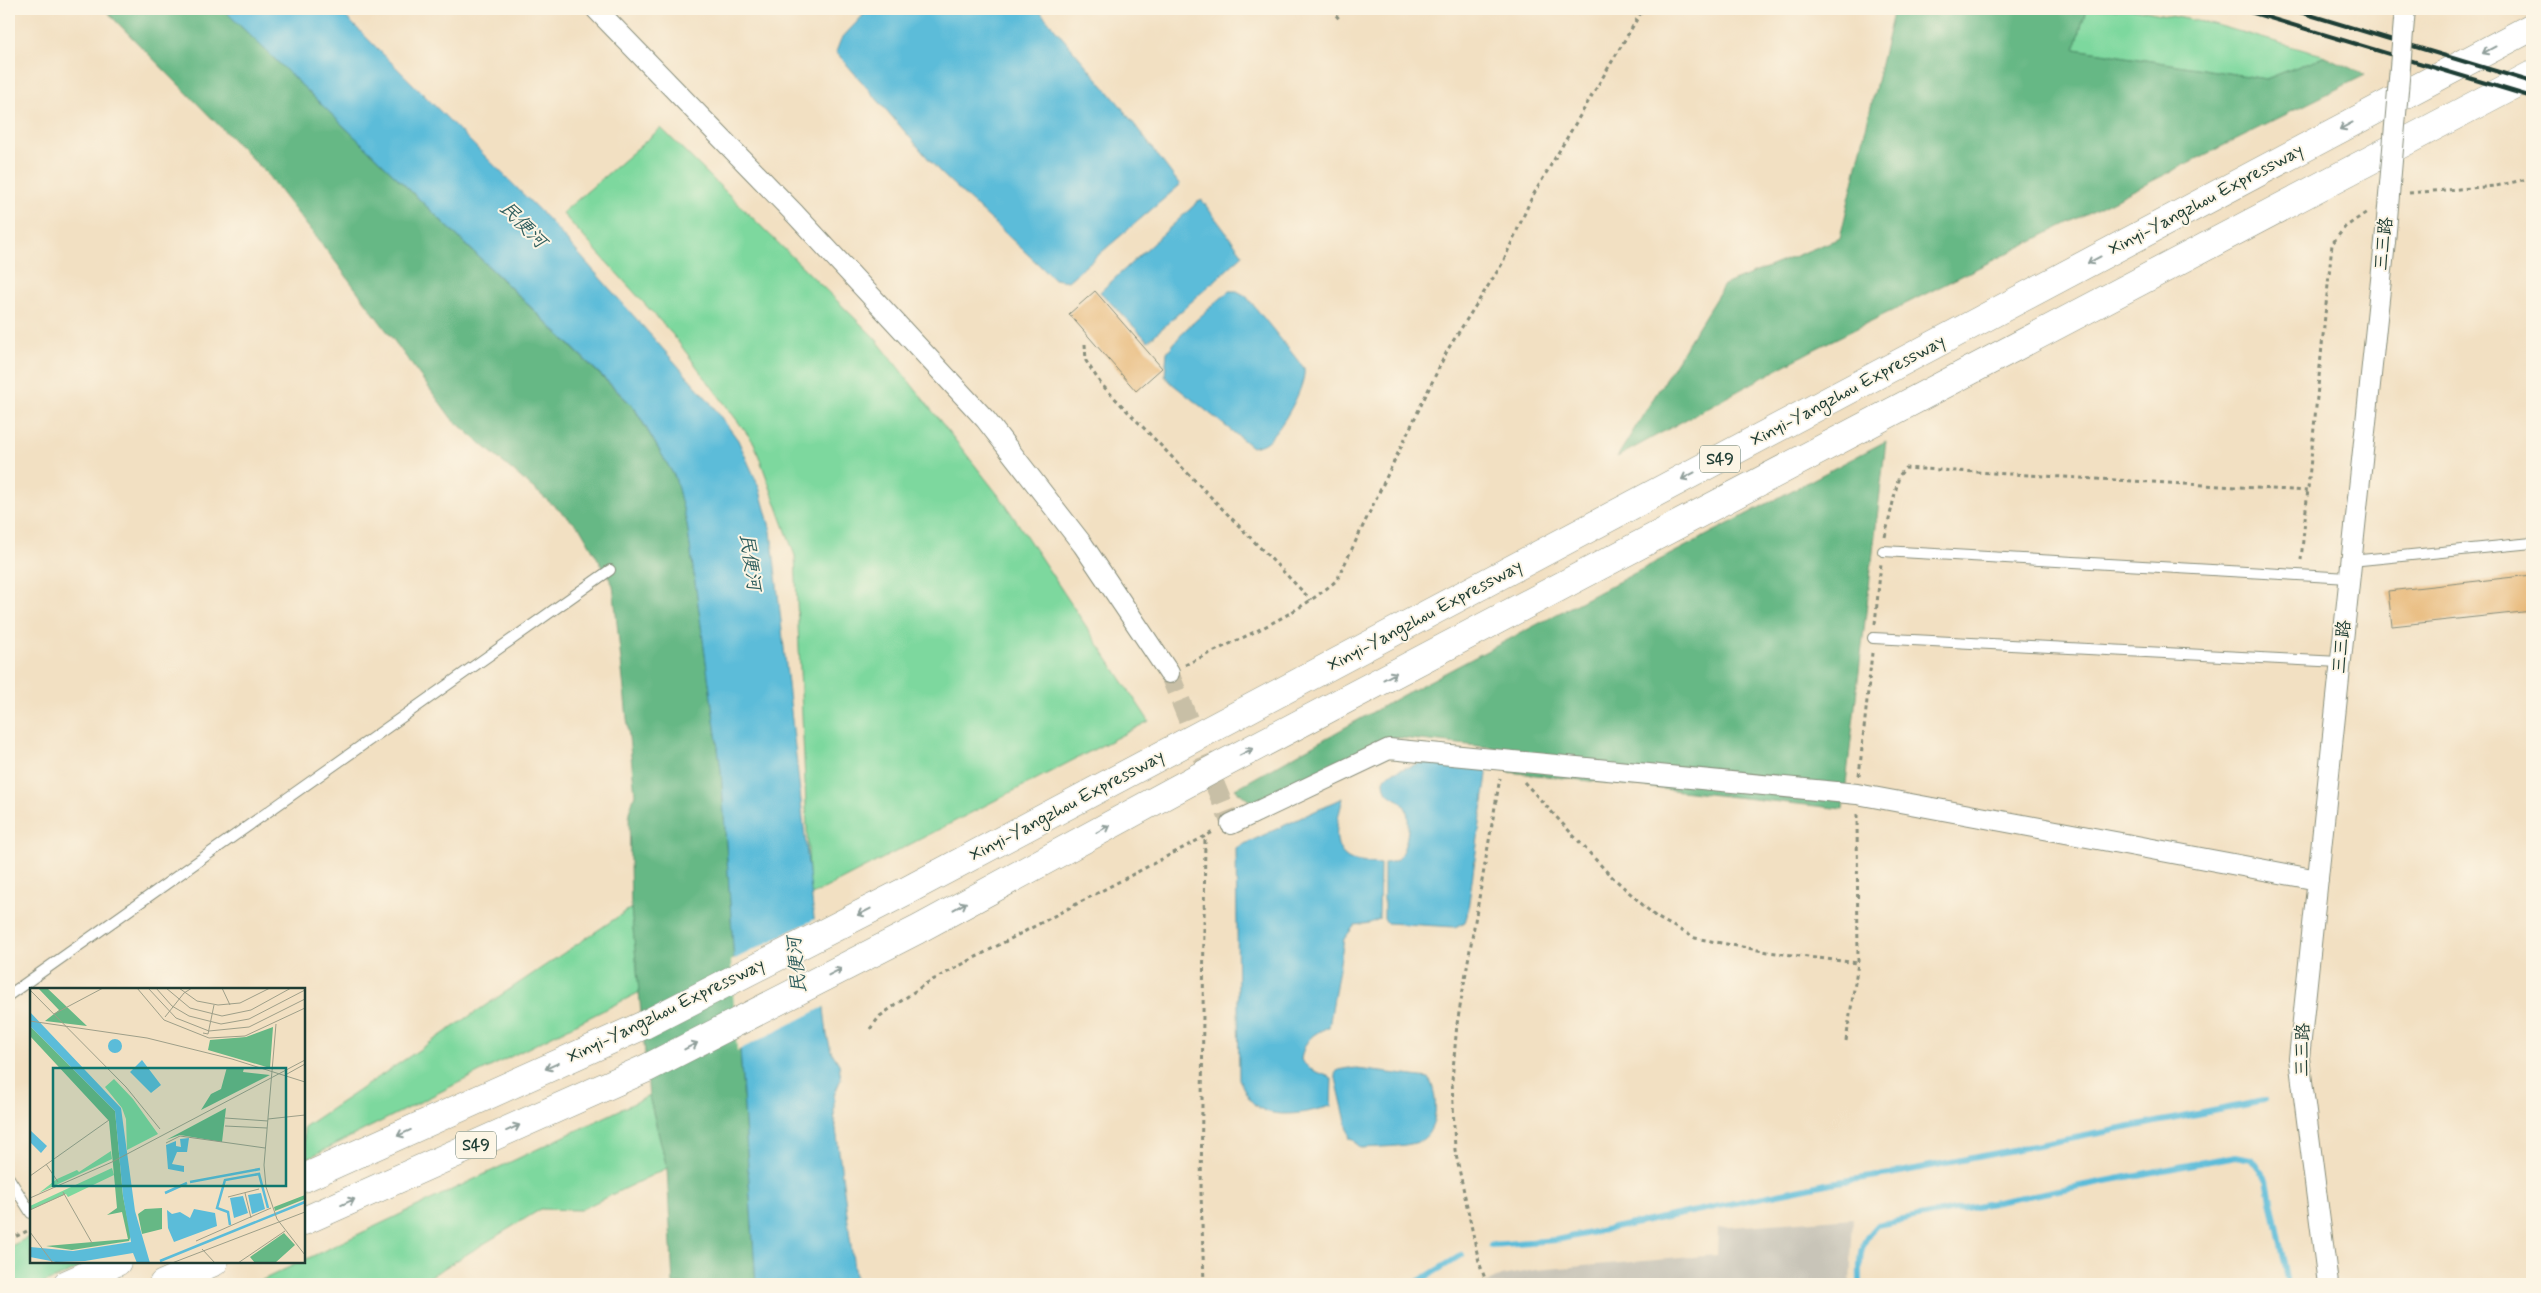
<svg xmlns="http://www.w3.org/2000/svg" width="2541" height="1293" font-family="Mynerve,'LXGW WenKai TC',sans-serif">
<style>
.industrial{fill:#c8c4b8}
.green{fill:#7dd89e;stroke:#4e8a69}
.forest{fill:#66b885;stroke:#427a5c}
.water{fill:#5bbcd9;stroke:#3d7c86}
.pier{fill:#f2e0c2}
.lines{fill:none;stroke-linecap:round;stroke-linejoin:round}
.stream{stroke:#5bbcd9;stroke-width:6}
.building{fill:#e7b777}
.minor-tunnel{stroke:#c8bfa6;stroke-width:20;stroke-dasharray:20 10;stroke-linecap:butt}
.service-casing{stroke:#888e7b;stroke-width:12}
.minor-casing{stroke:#888e7b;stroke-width:22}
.motorway-casing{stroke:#888e7b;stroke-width:29}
.path{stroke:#888e7b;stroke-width:3;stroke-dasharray:4 4;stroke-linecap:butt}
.service{stroke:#fff;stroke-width:10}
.minor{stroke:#fff;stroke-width:20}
.motorway{stroke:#fff;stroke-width:28}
.rail{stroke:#1f3d34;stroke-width:4}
.minor-bridge-casing{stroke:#888e7b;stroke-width:22;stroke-linecap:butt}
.minor-bridge{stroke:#fff;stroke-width:20}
.oneway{stroke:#8f9e9a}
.labels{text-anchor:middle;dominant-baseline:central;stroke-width:4;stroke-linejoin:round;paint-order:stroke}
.shield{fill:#fcf5e5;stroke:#617469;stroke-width:1}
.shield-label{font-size:16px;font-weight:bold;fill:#1f3d34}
.street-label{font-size:18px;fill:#1f3d34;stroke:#fcf5e5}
.water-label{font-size:19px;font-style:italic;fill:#2e5d5d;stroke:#fcf5e5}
.inset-river{fill:none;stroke:#5bbcd9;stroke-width:2.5}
.inset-road{fill:none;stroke:#9e9f89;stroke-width:1}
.view{fill:#0f766e;fill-opacity:0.15;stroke:#0f766e;stroke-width:2.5}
.inset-edge{fill:none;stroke:#1f3d34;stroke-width:2.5}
</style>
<rect width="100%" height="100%" fill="#fcf5e5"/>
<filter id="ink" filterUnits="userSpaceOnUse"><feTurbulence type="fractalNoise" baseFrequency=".02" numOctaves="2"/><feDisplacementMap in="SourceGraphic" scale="10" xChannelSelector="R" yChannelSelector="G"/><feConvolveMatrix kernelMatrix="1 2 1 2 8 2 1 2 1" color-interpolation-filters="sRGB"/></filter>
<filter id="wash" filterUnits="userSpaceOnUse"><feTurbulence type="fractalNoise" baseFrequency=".0096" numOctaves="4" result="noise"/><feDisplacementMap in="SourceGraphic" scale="20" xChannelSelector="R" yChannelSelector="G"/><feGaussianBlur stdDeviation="1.12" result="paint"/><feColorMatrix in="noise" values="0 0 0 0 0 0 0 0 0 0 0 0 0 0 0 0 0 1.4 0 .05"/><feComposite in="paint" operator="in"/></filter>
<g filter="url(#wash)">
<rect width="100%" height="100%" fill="#f2e0c2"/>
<!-- industrial -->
<path class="industrial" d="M1853,1218L1850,1284H1483L1501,1276L1535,1270L1717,1255L1718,1228Z"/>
<!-- green -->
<path class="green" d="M2086,9H2135L2213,24L2325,56L2266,79L2075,49Z
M661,128L875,338L1003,501L1149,721L810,896L795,556L754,443L673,335L562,213Z
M631,908L640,992L304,1160V1127Z
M649,1096L667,1168L580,1210L541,1209L418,1284H254Z
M31,1236V1262H94L42,1284H9V1247Z"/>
<!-- forest -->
<path class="forest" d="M104,9H223L634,408L675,477L687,524L721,770L756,1284H673L667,1168L649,1096L631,908L629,812L635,794L613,585L580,528L452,419L338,265L266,173Z
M1894,9H2086L2075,49L2266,79L2325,56L2365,75L1813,350L1617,457L1724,285L1840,238Z
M1886,441L1843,809L1509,772L1508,749L1391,737L1253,804L1235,789L1403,695Z"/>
<!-- water -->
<path class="water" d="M223,9H338L547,218L709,401L738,440L759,487L771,531L827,1035L831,1051L839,1064L841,1079L834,1095V1113L856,1284H756L721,770L687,524L675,477L634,407Z
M869,9H1038L1119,104L1180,185L1068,281L1054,279L939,171L836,52L841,39Z
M1201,199L1243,255L1148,341L1100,292Z
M1229,291H1237L1246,296L1304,368C1307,385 1281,431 1266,442C1262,445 1257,446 1252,447L1170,382L1165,376L1167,352L1185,330Z
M1430,760L1479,764L1486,768L1487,774L1467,916L1465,922L1455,927L1387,923L1384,918V863C1388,863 1393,862 1396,860C1407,852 1412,819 1405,807C1396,792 1384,802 1384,778L1393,772Z
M1343,798C1339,815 1327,850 1352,860C1360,863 1371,863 1380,864L1379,919L1370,923L1355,925L1344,939L1329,1027C1312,1034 1304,1040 1301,1060L1310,1069L1332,1078L1331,1106C1310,1112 1274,1121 1255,1105C1248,1099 1243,1087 1239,1079L1236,848Z
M1349,1068L1429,1078C1438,1094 1440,1133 1418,1142C1405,1147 1375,1147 1360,1148L1354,1140L1350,1139L1335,1074L1338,1070Z"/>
<!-- pier -->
<path class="pier" d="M817,918L826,1006L737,1051L731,961Z"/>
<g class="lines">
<!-- stream -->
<path class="stream" d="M1491,1245L1556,1240L1831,1183L1890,1174L2264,1101
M1414,1284L1462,1255
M1860,1284C1860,1258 1857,1245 1877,1225L2236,1156L2251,1159L2267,1180L2288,1284"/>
</g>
<g id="blocks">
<!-- building -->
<path class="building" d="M1095,291L1162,368L1136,391L1069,314Z
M2532,575V611L2392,626L2388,591Z"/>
</g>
</g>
<g filter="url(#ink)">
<use href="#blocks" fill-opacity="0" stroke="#888e7b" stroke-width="1"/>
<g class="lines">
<!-- minor-tunnel -->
<path class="minor-tunnel" d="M1169,673L1231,824"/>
<!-- service casing -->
<g class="service-casing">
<path id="service" d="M1883,551L2349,578
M2351,561L2532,543
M1873,638L2340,662
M9,995L610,570
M9,1178L31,1213"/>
</g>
<!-- minor casing -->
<g class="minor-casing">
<path id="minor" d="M596,9L795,214L986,420L1083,545L1169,673
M1231,824L1389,749L1857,794L2318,880
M2328,1284L2299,1058L2385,242"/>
</g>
<!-- motorway casing -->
<g class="motorway-casing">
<path id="motorway" d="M304,1178L644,1025L908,890L2532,27
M304,1221L647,1068L917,930L1208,772L2532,75
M67,1284L117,1262
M163,1284L214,1262"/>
</g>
<!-- path -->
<path class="path" d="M1331,9L1340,20
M2409,193L2496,186L2532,178
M1085,344L1086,361L1101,384L1311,600
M1885,537L1899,476L1905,468L2308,491
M2301,560L2332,244L2345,227L2367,212
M1875,624L1881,563
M1185,665C1236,640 1293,618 1337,580L1448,349L1502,264L1532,197L1643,9
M1859,776L1872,653
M1524,782L1608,873L1656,917L1695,938L1768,952L1858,963
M870,1029L880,1016L925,984L1215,831
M1846,1041L1858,963L1857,812
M9,1240L31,1229
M1204,1284L1201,1193L1205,836
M1487,1284L1479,1262L1455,1150L1452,1081L1457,1024L1500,778"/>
<!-- service -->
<use href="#service" class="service"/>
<!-- minor -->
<use href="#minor" class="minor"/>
<!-- motorway -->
<use href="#motorway" class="motorway"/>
<!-- rail -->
<path class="rail" d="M2240,9L2532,97
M2290,9L2532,82"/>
<!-- minor-bridge casing -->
<g class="minor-bridge-casing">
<path id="minor-bridge" d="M2385,242L2405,9"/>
</g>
<!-- minor-bridge -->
<use href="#minor-bridge" class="minor-bridge"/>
</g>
<!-- one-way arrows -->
<defs><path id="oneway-shaft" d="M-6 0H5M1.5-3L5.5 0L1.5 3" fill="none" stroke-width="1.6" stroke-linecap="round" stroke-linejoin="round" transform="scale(1.25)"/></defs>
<g class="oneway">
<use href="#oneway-shaft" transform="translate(2489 50) rotate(152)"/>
<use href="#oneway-shaft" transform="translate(2346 126) rotate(152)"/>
<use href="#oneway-shaft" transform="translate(2094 260) rotate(152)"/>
<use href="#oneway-shaft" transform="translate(1688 476) rotate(152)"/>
<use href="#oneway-shaft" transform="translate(1390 676) rotate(-28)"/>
<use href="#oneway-shaft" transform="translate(1246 752) rotate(-28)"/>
<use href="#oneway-shaft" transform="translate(1103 829) rotate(-29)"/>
<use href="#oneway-shaft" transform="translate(960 906) rotate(-29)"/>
<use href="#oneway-shaft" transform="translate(864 912) rotate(153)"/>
<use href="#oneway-shaft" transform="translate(835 972) rotate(-27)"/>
<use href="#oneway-shaft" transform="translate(691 1046) rotate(-27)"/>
<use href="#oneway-shaft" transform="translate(552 1066) rotate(156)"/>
<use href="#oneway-shaft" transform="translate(513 1128) rotate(-24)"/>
<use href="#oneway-shaft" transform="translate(404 1133) rotate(156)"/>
<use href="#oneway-shaft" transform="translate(348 1202) rotate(-24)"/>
</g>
</g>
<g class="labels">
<!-- shield labels -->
<g class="shield">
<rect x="1700" y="445.5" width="40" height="27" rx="4"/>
<rect x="456" y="1131.5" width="40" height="27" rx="4"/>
</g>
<g class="shield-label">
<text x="1720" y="459">S49</text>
<text x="476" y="1145">S49</text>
</g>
<!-- street labels -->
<g class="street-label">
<text transform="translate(2206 200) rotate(-28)">Xinyi-Yangzhou Expressway</text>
<text transform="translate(2384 244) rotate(-84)">三三路</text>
<text transform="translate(1848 391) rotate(-28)">Xinyi-Yangzhou Expressway</text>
<text transform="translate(1425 616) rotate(-28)">Xinyi-Yangzhou Expressway</text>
<text transform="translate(2342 647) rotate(-84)">三三路</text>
<text transform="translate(1067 806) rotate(-28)">Xinyi-Yangzhou Expressway</text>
<text transform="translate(666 1011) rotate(-26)">Xinyi-Yangzhou Expressway</text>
<text transform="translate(2303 1050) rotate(-89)">三三路</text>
</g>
<!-- water labels -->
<g class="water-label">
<text transform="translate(523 225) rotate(45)">民便河</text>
<text transform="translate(750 562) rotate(82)">民便河</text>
<text transform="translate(797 965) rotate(-96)">民便河</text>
</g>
</g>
<!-- overview -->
<g transform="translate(30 988)">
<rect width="275" height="275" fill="#f2e0c2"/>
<path d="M84,91L103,111L128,146L97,162L96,131L92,120L75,99ZM81,163L82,171L9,205L27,191L47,182L49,184ZM82,180L84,187L38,209L36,206L0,222V218Z" fill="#7dd89e"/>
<path d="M8,0H17L57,38L15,33L29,22ZM0,38L85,123L93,208L101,248L99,253L42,262L16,258L98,251L92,224L77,227L87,220L79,133L0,48ZM243,39L240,80L178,62L180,52L216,49ZM197,79L214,80L213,84L240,87L171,122L181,106L191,101ZM196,120L192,154L150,147L136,152ZM275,207V211L245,223L244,219ZM132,220V241L112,246L108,226L115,221ZM254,245L265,257L245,275H225L220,269Z" fill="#66b885"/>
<path d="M0,24L91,120L105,223L120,275H107L103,265L55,273L26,274L0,269V259L43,263L101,254L93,208L85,123L1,39ZM78 58a7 7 0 1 1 14 0a7 7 0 1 1-14 0ZM112,72L131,97L121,105L100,84ZM0,142L17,158L11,165L0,154ZM159,150L157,164H147L142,176L154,178V184L138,181L136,157L146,153V158L151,159L150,151ZM231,205L235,221L222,226L218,207ZM213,208L218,225L204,230L200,210ZM164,221L185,225L187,238L144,254L138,240L137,222L142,226L150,224L160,230Z" fill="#5bbcd9"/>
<path class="inset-river" d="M160,194L230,181M135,205L157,195M200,237L198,224L187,220L195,192L229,186L238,220M130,273L275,214"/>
<path class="inset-road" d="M107,0L134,32L179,50L215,48L275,20M118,0L146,30L179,43L219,39L275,11M126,0L142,18L159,28L191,36L219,31L275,2M136,0L160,20L192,28L221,22L261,0M149,0L167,13L188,17L210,15L240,0M192,0L200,17M0,2L96,99L130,141M24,26L73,0M135,29L154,5L162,0M0,33L117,50L202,71L275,94M246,36L234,177L236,199L247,231L275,267M173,45L178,46L184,17M257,86L275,76M195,130L238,133M238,131L275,127M195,138L237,140M136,155L150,148L235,160M16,176L28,194M0,188L79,132M33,204L62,255M215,205L221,230M198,209L229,201M0,210L82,174L275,72M0,222L35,206M0,244L23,275M166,253L241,220M172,261L185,275M142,275L275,224M208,275L255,243"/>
<path class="view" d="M23,80H256V198H23Z"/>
<rect width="275" height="275" class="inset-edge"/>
</g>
<!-- margin -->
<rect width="2541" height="1293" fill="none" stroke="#fcf5e5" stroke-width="30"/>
</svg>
